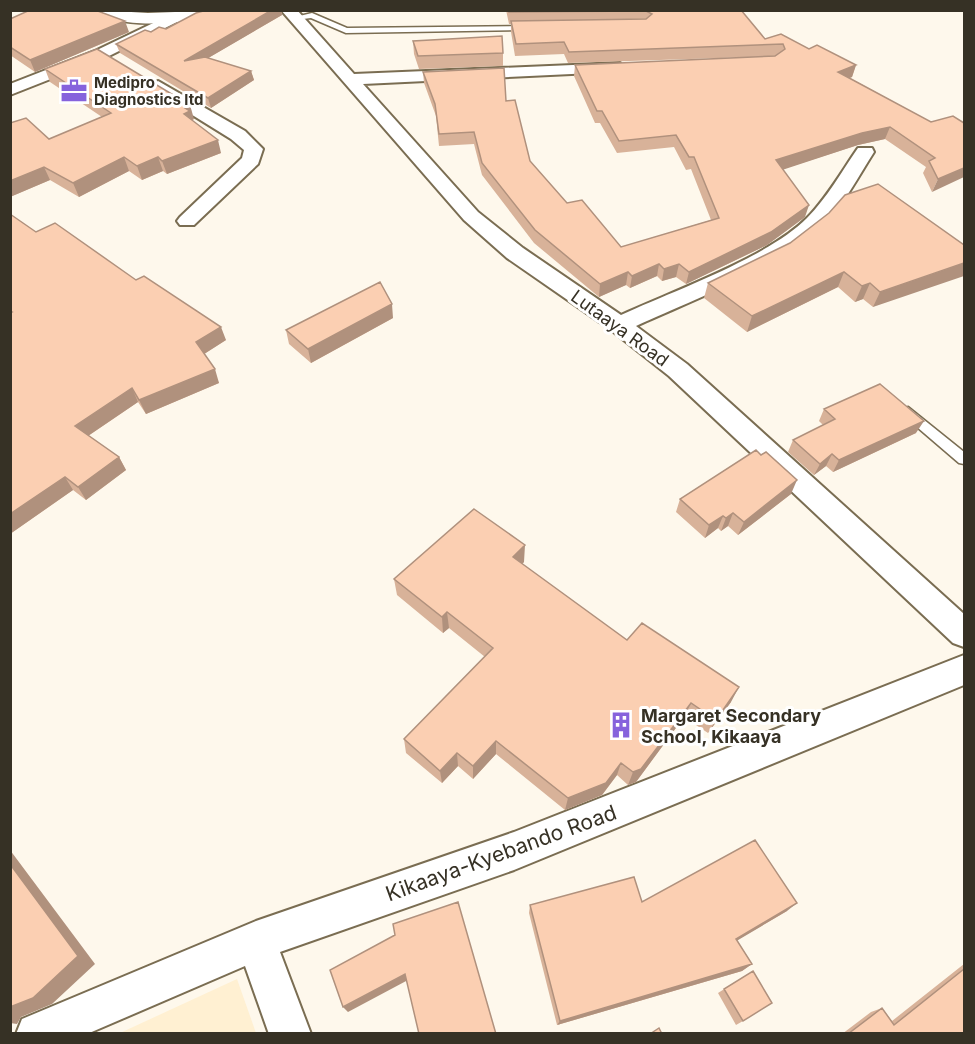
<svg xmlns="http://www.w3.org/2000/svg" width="975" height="1044" font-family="Inter,sans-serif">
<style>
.built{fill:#fff0d2}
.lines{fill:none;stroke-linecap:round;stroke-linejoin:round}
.service-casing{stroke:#7a6d52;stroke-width:3}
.minor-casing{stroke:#7a6d52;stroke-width:4}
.tertiary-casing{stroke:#7a6d52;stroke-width:3}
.service{fill:#fff;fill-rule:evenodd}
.minor{fill:#fff;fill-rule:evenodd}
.tertiary{fill:#fff;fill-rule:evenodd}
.wall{fill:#d8b299}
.shaded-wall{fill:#b0917d}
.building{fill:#fbcfb2;stroke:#b0917d;stroke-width:1.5}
.labels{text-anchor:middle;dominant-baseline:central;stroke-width:6;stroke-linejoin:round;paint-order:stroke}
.far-poi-label{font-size:15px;font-weight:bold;fill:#363125;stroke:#fff;text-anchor:start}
.street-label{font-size:18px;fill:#363125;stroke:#fff}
.poi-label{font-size:18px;font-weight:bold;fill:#363125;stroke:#fff;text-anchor:start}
.near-street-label{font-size:21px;fill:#363125;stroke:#fff}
</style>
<rect width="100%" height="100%" fill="#fef8ec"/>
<!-- built -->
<path class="built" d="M237,979L256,1033H120Z"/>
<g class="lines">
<!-- service casing -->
<g class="service-casing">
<path id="service" d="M312,13L347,28L531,26L535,28L531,30L346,33L311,18L295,20L291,18Z
M908,407L964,452V464L959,463L903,415L901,412Z"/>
</g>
<!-- minor casing -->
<g class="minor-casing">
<path id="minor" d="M281,10H297L354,74L620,63L622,67L620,71L614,72L363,84L478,212L523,248L621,315C673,291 767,258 807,218C827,198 842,171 858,148H872L874,152C858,177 843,206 822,227C782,267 688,302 636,326L687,364L964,614V647L953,643L669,376L611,330L507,258L464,220Z
M172,14L180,19L177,22L109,56L10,95V84L97,50Z
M158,81L245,131L263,149L258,164L194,225H180L177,221L180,217L242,158L244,150L231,139L152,90L149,86Z
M964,655V685L514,870L280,952L311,1034H269L245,966L87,1034H16L22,1019L256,921L514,832Z"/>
</g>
<!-- tertiary casing -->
<g class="tertiary-casing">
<path id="tertiary" d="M97,10L148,13L229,10L227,14C200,21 117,33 97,10Z"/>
</g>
<!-- service -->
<use href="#service" class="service"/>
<!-- minor -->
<use href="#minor" class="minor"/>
<!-- tertiary -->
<use href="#tertiary" class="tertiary"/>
</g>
<!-- wall -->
<path class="wall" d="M207,10H281L282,15L208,58L251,71L254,80L211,108L120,53L116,44L151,32L166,29Z
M506,10H741L765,39L809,49L856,65L852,77L850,78L931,122L964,123L932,192L923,173L926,167L885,139L858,145L783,169L805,217L767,245L686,284L676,277L662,281L657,276L630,288L626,285L599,297L534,243L482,175L474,144L439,146L436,116L424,83L423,72L506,101L530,161L567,203L621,247L711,220L691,169L686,170L674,147L617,153L600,123H595L574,76L575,65L751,57L568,63L564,54L515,56L511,32V24H509Z
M10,19L129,32L35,72L10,55Z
M413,41L503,53V66L419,69L414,54Z
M45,69L194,119L192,120L221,153L167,174L163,171L142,180L129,171L79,197L50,180L10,197V123L49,139L102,117L50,82Z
M10,214L36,232L136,280L226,340L204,354L219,383L146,414L138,402L88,436L119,457L126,470L86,500L73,490L10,534Z
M964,245L873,307L863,299L855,302L838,287L747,332L704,298L708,283Z
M393,318L311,363L289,344L286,330Z
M824,409L916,433L833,472L826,466L814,475L788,452L793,440L823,425L819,421Z
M791,494L738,535L728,526L721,531L718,528L705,538L676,512L680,499Z
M524,562L522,564L627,640L731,702L708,733L684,717L636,782L628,785L617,775L602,795L565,810L496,754L473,779L458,766L442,783L406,753L404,739L485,657L449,628L443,633L397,595L394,579Z
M642,902L787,911L737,940L752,964L742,971L557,1025L529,913L530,905Z
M964,964V1034H842L871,1012L882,1008L892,1021Z
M753,971L743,1021L736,1025L718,993Z"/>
<!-- shaded-wall -->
<path class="shaded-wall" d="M272,10H281L282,15L186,71L184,61Z
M125,21L129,32L35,72L30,60Z
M856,65L852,77L834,83L838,72Z
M251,71L254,80L211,108L208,98Z
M190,105L194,119L192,120L184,114L185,108Z
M890,127L885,139L858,145L773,173L776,160L862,133Z
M218,140L221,153L167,174L162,161Z
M124,157L129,171L79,197L73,183Z
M158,157L163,171L142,180L137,166Z
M44,167L50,180L10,197V181Z
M964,168V177L932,192L938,179Z
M809,205L805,217L767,245L686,284L689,272Z
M964,263V276L873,307L880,292Z
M659,264L657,276L630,288L632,276Z
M679,264L676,277L662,281L664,269Z
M628,272L626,285L599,297L600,284Z
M844,272L838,287L747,332L752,316Z
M870,283L863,299L855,302L862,286Z
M392,304L393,318L311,363L308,349Z
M221,327L226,340L201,356L196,342Z
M215,369L219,383L146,414L139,400Z
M132,388L138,402L82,440L75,426Z
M924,421L916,433L833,472L839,460Z
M832,454L826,466L814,475L820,464Z
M119,457L126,470L86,500L78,487Z
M65,477L73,490L10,534V514Z
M797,480L791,494L738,535L744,522Z
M733,513L728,526L721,531L726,518Z
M723,516L718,528L705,538L709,525Z
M525,545L524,562L512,574L513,557Z
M447,612L449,628L443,633L442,617Z
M739,687L731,702L708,733L716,720Z
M691,703L684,717L636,782L628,785L633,772Z
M496,741V754L473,779V766Z
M457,753L458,766L442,783L440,771Z
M621,763L617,775L602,795L565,810L568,798Z
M10,850L95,964L52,1004L21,1017L17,1024L10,1023Z
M797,903L787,911L728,946L736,939Z
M752,964L742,971L557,1025L560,1021Z
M405,974L408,980L348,1012L343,1007Z"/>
<!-- building -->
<path class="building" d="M30,10H95L125,21L30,60L10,47V19Z
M207,10H272L184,61L205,57L251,71L208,98L116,44L145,30L151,32L159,27L166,29L196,13Z
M509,10H741L765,39L781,34L809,49L817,45L856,65L838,72L931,122L953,116L964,123V168L938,179L929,161L935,158L890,127L862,133L776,160L809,205L771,232L689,272L679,264L664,269L659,264L632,276L628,272L600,284L535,230L482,163L474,132L439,134L435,104L423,72L504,68L506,101L515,100L530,161L567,203L582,200L621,247L719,218L694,157H689L676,135L619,141L602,111H597L575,65L775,56L785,49L783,44L569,52L564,42L516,44L511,21L646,19L652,14L646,11L509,12Z
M502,36L503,53L418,56L413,41Z
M97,49L190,105L185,108L190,111L184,114L218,140L162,161L158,157L137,166L124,157L73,183L44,167L10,181V123L26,118L49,139L111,113L45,69Z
M878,184L964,245V263L880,292L870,283L862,286L844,272L752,316L708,283L790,243L829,213L845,195Z
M10,214L36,232L55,223L136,280L144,276L221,327L196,342L215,369L139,400L132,388L75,426L119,457L78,487L65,477L10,514V313L12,312L10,311Z
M380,282L392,304L308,349L286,330Z
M880,384L924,421L839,460L832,454L820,464L793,440L835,419L824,409Z
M756,450L761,455L766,452L797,480L744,522L733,513L726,518L723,516L709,525L680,499Z
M474,509L525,545L513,557L627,640L642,623L739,687L716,720L691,703L641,769L633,772L621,763L606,783L568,798L496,741L473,766L457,753L440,771L404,739L493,648L447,612L442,617L394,579Z
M755,840L797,903L736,939L752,964L560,1021L530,905L634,877L642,902Z
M10,864L78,956L33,998L10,1007Z
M458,902L496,1034H419L405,974L343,1007L330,970L395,935L393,924Z
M964,969V1034H848L882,1008L894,1025Z
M753,971L772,1003L743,1021L724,989Z
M659,1028L662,1034H650Z"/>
<!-- icons -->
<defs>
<g id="office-bare" transform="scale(2.07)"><path d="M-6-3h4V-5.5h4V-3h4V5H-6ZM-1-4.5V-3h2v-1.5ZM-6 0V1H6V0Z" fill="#8662dc" stroke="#fff" stroke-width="2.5" paint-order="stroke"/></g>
<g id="building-bare" transform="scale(2.07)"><path d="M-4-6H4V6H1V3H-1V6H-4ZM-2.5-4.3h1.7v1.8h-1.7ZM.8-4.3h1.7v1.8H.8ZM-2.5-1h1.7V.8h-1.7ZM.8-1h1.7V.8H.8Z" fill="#8662dc" stroke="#fff" stroke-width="2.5" paint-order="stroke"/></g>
</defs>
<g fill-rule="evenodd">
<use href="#office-bare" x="74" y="91"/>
<use href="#building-bare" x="621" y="725"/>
</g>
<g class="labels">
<!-- far-poi labels -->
<g class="far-poi-label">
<text x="94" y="82">Medipro<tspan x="94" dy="17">Diagnostics ltd</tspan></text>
</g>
<!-- street labels -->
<g class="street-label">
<text transform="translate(620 328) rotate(36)">Lutaaya Road</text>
</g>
<!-- poi labels -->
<g class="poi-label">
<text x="641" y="715">Margaret Secondary<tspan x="641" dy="21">School, Kikaaya</tspan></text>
</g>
<!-- near-street labels -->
<g class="near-street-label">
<text transform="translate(501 853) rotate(-20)">Kikaaya-Kyebando Road</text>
</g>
</g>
<!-- border -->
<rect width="975" height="1044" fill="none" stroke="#363125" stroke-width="24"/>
</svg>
